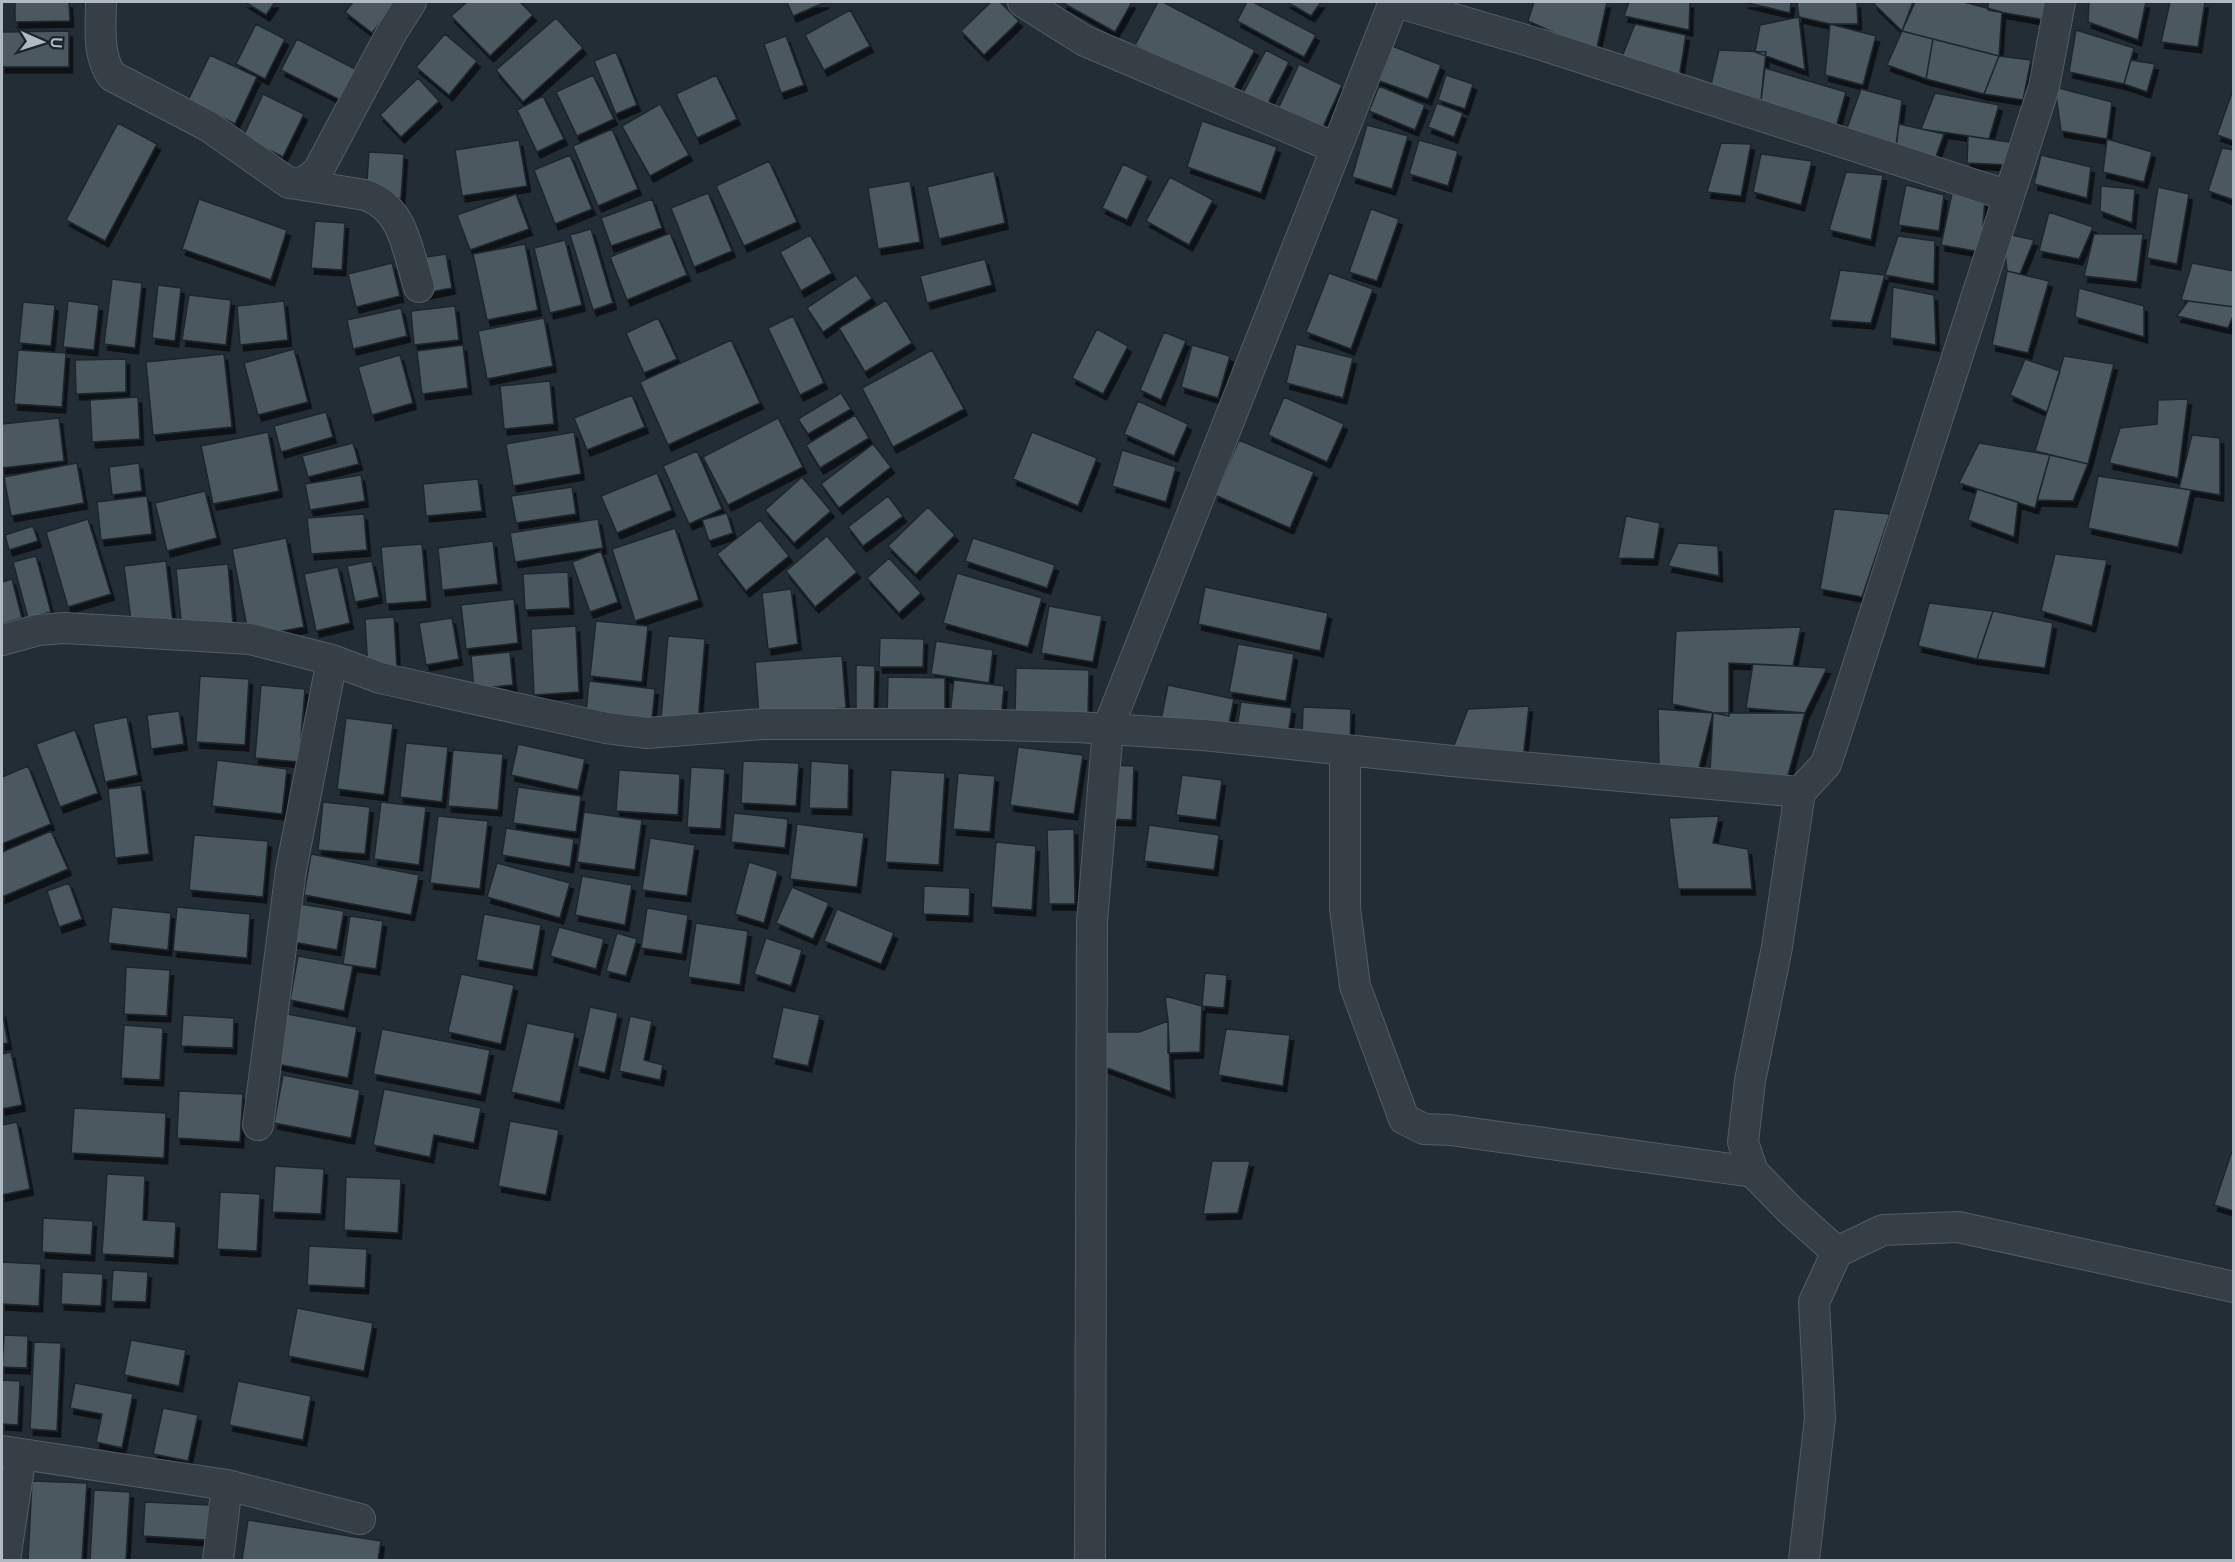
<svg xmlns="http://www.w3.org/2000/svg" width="2235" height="1562" font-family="Overpass,sans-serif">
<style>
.building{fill:#4b5861;stroke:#1d262d;stroke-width:1.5;filter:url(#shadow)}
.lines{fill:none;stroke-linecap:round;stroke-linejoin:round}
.minor-casing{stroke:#545d64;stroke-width:32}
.minor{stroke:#363f46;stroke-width:30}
</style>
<defs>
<filter id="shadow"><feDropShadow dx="3.5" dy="6" stdDeviation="0" flood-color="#0009"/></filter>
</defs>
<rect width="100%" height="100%" fill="#232d36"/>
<!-- building -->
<path class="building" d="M15,2H69L70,21L15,22Z
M245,2H275L266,15Z
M353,2H396L372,33L345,12Z
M467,2H520L533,15L490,56L451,16Z
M787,2H826L793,16Z
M991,2H1000L1019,21L984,55L961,31Z
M1064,2H1132L1115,32L1063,3Z
M1158,2H1163L1255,50L1230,96L1135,45Z
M1247,2H1253L1316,35L1304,57L1237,21Z
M1287,2H1321L1311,16Z
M1534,2H1607L1596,52L1528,21Z
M1629,2H1690L1689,30L1624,16Z
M1744,2H1791L1790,13Z
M1797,2H1857L1858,24H1830L1799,17Z
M1875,2H1913L1902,31L1874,4Z
M1915,2H1964L2002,12L1999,56L1902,31Z
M1988,2H2047L2045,20L1988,10Z
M2089,2H2146L2138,40L2088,22Z
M2170,2H2205L2198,47L2161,42Z
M850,10L870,46L824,70L805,35Z
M1799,17L1805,70L1755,52L1760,25Z
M556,18L583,48L523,102L496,70Z
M256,24L285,39L265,79L236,64Z
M1635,24L1686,35L1678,84L1619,64Z
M1830,24L1876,36L1863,85L1825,75Z
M2076,30L2134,48L2124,84L2069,72Z
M69,31V67H2V32Z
M1902,31L1933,39L1926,79L1887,65Z
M445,34L477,61L449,95L416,67Z
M786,36L804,85L781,93L764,44Z
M297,39L361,72L346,103L281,70Z
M1933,39L1999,56L1984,94L1926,79Z
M1382,42L1441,65L1428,99L1369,77Z
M1266,50L1289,62L1265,109L1241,97Z
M1719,50L1766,52L1761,99L1709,93Z
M616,52L637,105L616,114L594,61Z
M210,55L257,77L235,124L188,100Z
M1999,56L2031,60L2023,100L1984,94Z
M2131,60L2155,64L2147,92L2124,84Z
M1299,64L1342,85L1322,129L1278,109Z
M1765,68L1846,92L1836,127L1760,110Z
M593,75L614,119L577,136L556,92Z
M716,75L737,119L697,138L676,94Z
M1446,75L1473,84L1465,109L1438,100Z
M418,78L439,101L401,137L380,115Z
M1379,86L1425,105L1415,130L1369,111Z
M2055,87L2112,102L2107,139L2061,131Z
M2234,87V141L2217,135Z
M1861,89L1902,100L1896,145L1846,131Z
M1935,93L1999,105L1989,139L1921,129Z
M263,94L304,114L283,157L243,137Z
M543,96L564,139L537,152L517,110Z
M1437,103L1463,113L1454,137L1428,127Z
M660,104L689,155L650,176L622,126Z
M1202,121L1277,147L1261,193L1187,167Z
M118,123L157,144L105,241L66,220Z
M1899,124L1944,134L1932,168L1895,156Z
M1367,125L1408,136L1392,189L1352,177Z
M612,129L638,189L598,206L573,146Z
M1968,136L2016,143L2009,165L1967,163Z
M2107,139L2152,152L2144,182L2103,172Z
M519,140L527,186L462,196L455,150Z
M1419,140L1458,151L1448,186L1409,174Z
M1721,143L1751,144L1741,196L1707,192Z
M2222,148L2234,150V200L2208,191Z
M369,152L404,154L401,198L366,195Z
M1761,154L1812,161L1801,205L1753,192Z
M570,155L592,209L555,224L534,170Z
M2041,155L2091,167L2087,198L2034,184Z
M769,161L797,222L744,246L716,186Z
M1123,164L1148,176L1127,220L1102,208Z
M994,171L1005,223L939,239L927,187Z
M1846,172L1883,175L1871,240L1829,230Z
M1170,177L1213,200L1189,245L1146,221Z
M910,181L920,242L878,249L868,188Z
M1906,185L1944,195L1939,231L1898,225Z
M2101,186L2135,189L2132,223L2100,211Z
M2158,187L2189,194L2177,264L2147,258Z
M1953,189L1985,198L1981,252L1941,245Z
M708,193L732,251L694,267L671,208Z
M516,194L529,229L470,250L457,215Z
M199,199L287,230L271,280L182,249Z
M652,199L662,228L611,246L601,218Z
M1371,209L1399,219L1377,281L1349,272Z
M2049,212L2093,227L2079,259L2039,251Z
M315,221L345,223L342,270L311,268Z
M591,229L613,303L593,310L570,235Z
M670,233L687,275L627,300L610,257Z
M2003,233L2034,240L2020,274L2007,271Z
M2094,234H2143L2137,282L2084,276Z
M810,235L832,273L801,291L780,252Z
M1898,236L1935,241L1934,284L1885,275Z
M565,240L582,305L550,313L534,248Z
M525,244L538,310L487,320L473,254Z
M446,254L452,288L425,293L420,258Z
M985,259L992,285L927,303L920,276Z
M392,263L400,296L356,307L348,274Z
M2192,263L2234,271V307L2181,300Z
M1840,270L1885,275L1871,323L1829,320Z
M2007,271L2049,281L2028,353L1992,345Z
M1329,273L1373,289L1351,349L1306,332Z
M856,275L872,298L823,332L807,308Z
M112,279L142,283L135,348L104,344Z
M158,285L181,288L175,341L152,338Z
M1893,287L1934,295L1936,345L1890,338Z
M2079,288L2144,306V337L2075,317Z
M189,295L231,300L226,345L182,340Z
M886,300L912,343L865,372L839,328Z
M68,301L99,305L94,350L63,347Z
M284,301L288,340L240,345L237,306Z
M2188,301L2234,307V314L2228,328L2177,316Z
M23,302L55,305L51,346L19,343Z
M455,306L459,340L414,345L411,311Z
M401,308L407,336L353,349L347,320Z
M793,316L824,383L800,395L768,328Z
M544,318L553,366L487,379L478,331Z
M658,318L677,359L644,373L626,333Z
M1097,329L1128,346L1103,394L1072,378Z
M1164,332L1186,341L1161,400L1140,390Z
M731,340L760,403L668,445L640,382Z
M1296,344L1353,358L1343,398L1286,383Z
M463,345L468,388L422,394L417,351Z
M1192,345L1230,356L1218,398L1181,387Z
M294,349L308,402L258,415L244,363Z
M18,350L66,353L62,407L14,404Z
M932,350L964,409L893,447L862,388Z
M224,354L232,427L153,435L146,362Z
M400,355L413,403L372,415L358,367Z
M2064,356L2114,364L2088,464L2035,451Z
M126,359V392L76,394L75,360Z
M2025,359L2060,371L2047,412L2010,395Z
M550,381L554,424L504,429L500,386Z
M841,393L851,409L808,434L798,419Z
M632,395L645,427L587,450L574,418Z
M138,397L140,439L92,442L90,400Z
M1284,397L1344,424L1327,462L1268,435Z
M2188,399L2178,478L2109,463L2120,428L2157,424L2158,400Z
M1138,401L1188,424L1174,456L1124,434Z
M326,412L333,437L281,452L274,426Z
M855,415L869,438L820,468L806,445Z
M59,418L64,461L2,468V424Z
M778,418L803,467L728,505L703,457Z
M268,432L279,491L213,504L201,446Z
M574,432L581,474L513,486L506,444Z
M1032,432L1097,458L1078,506L1013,479Z
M2192,435L2220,438V495L2179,488Z
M1239,440L1314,472L1290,528L1215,495Z
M353,443L359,464L308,477L302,456Z
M1979,443L2050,455L2035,508L1959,483Z
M873,444L891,467L839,508L821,484Z
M1122,450L1176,467L1166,502L1112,486Z
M697,451L722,509L689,524L663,466Z
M2050,455L2088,464L2073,501L2037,500Z
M77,463L84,503L11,516L4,477Z
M139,463L142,491L112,495L109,467Z
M657,473L672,510L617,533L601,496Z
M361,475L365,501L310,510L305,484Z
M2098,476L2191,490L2178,547L2088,528Z
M802,477L831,511L794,543L765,510Z
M478,479L482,511L426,516L423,484Z
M572,487L576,514L516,523L511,496Z
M1977,489L2018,502L2014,537L1968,520Z
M205,491L217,538L167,551L155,503Z
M147,496L152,534L101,540L97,502Z
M888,496L903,516L863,546L848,527Z
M928,507L955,535L916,574L888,546Z
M1834,509L1890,514L1862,597L1820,589Z
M727,513L733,533L709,541L702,520Z
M364,514L367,550L311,554L307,518Z
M1626,516L1660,523L1654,559L1618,558Z
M88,519L111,594L68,607L46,532Z
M598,519L603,548L515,562L510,533Z
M760,520L789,556L746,591L717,554Z
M33,526L38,541L9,550L5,535Z
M675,528L699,600L635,621L612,549Z
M827,536L857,572L815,607L786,571Z
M286,538L304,627L249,637L232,549Z
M973,538L1055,565L1047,588L965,561Z
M493,541L498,584L442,590L438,548Z
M1678,543L1718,546L1719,576L1668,566Z
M422,544L427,601L386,604L381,547Z
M601,551L618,602L590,612L572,562Z
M2055,554L2107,560L2092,626L2041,611Z
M36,556L51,612L28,618L13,562Z
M889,558L921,593L899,613L867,578Z
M166,561L173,623L132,628L124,566Z
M372,561L379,597L355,602L347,566Z
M228,564L233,624L182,630L176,569Z
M338,567L350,623L316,631L304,574Z
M568,572L570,608L525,610L523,574Z
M957,573L1042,598L1028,647L943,623Z
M12,579L22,618L2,624V582Z
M1205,587L1328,613L1320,651L1198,624Z
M791,589L798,644L768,649L762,593Z
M514,599L518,643L466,649L461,605Z
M1929,603L1993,611L1977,659L1918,646Z
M1049,606L1102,616L1093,662L1041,653Z
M1993,611L2053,623L2045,668L1977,659Z
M394,617L397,669L368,671L365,619Z
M452,618L459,659L426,665L419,623Z
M596,621L648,626L642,682L590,676Z
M576,626L579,692L534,695L531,629Z
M1801,627L1793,666L1729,663V716L1672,704L1676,631Z
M668,636L705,639L698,722L661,719Z
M880,638L924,639L923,667H879Z
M936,641L993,650L989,683L931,674Z
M1238,644L1294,654L1286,701L1229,692Z
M510,652L513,685L474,689L471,656Z
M842,656L846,708L759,715L755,662Z
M1753,664L1793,666L1827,668L1805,713L1746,708Z
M856,665L875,666L874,717L856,716Z
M1016,668L1089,670L1088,718L1015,716Z
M200,676L249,679L245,745L196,742Z
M888,677L945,678V717L887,716Z
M954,680L1004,686L1001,719L950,714Z
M589,681L655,689L652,719L586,713Z
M261,685L305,689L299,762L255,758Z
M1168,685L1234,699L1227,733L1161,720Z
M1241,702L1292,708L1288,735L1237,728Z
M1529,706L1523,759L1451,753L1468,709Z
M1303,707L1351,709L1350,740L1302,738Z
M1658,709L1713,713L1698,772L1659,768Z
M179,711L184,744L151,749L147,715Z
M1713,713H1805L1787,779L1710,773Z
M127,717L138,775L105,782L93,724Z
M346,718L393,724L384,795L337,789Z
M75,730L98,793L60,807L36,744Z
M406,743L448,747L442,802L400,797Z
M518,744L585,759L578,790L511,775Z
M1018,747L1083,755L1074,814L1010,805Z
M453,750L503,754L498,810L448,806Z
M217,760L287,769L282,814L212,806Z
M743,761L799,763L796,806L741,803Z
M811,761L849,764L848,809L809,808Z
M1109,765L1134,766L1132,820L1107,819Z
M28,766L51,824L2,844V777Z
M691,767L725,769L721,829L687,827Z
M619,770L680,774L678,815L616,811Z
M891,770L945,773L939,865L885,862Z
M958,773L995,776L990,832L953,829Z
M1182,775L1222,780L1216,820L1176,815Z
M141,785L149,854L115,858L108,789Z
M518,787L581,796L576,832L513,823Z
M323,802L370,807L365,854L318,850Z
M381,802L426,807L419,865L374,859Z
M584,812L642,820L635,870L577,862Z
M734,813L788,819L785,848L731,842Z
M438,816L488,821L480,889L430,883Z
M1719,816L1713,843L1748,849L1752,889H1678L1669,818Z
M797,824L864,833L857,887L790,879Z
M1149,825L1219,835L1214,870L1144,861Z
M506,828L574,839L570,867L502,855Z
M1074,829L1075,904H1049L1047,830Z
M51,831L68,869L2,897V852Z
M194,835L268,841L263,897L189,890Z
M650,838L695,845L687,896L642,890Z
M996,842L1036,846L1032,910L991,907Z
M311,854L419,875L411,915L304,895Z
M749,862L778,871L764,923L735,914Z
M497,863L570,883L560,918L487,897Z
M582,876L632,885L625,925L575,915Z
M69,883L82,919L59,927L47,891Z
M924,886L970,888L969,916L923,914Z
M792,887L829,903L813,939L776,923Z
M300,904L344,911L337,950L293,942Z
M112,907L171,913L168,950L108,943Z
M177,907L250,914L247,958L173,951Z
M647,908L688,915L682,954L641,948Z
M837,909L894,933L881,964L824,941Z
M484,914L541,925L533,970L476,960Z
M350,916L383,921L376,969L343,964Z
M696,923L748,931L740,985L688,977Z
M559,927L604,939L596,969L550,956Z
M617,933L637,939L626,976L606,971Z
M766,938L802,950L791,986L754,974Z
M298,956L353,966L344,1011L290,1000Z
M126,967L170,970L167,1016L124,1014Z
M1205,973L1227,975L1224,1008L1202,1006Z
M461,974L514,985L501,1044L448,1032Z
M1165,996L1202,1006L1200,1052L1168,1053V1021Z
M590,1007L618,1013L605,1073L577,1066Z
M783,1007L820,1015L808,1066L772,1058Z
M2,1011L8,1043L2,1044Z
M287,1014L357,1027L348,1078L277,1064Z
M183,1015L234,1018L233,1048L181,1046Z
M630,1016L652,1021L644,1060L663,1065L660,1080L619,1071Z
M1168,1021L1171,1092L1102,1066L1101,1032H1139Z
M527,1023L575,1033L560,1103L511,1092Z
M124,1025L163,1028L160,1080L121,1078Z
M382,1029L490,1050L481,1095L373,1074Z
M1226,1029L1290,1035L1283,1086L1218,1075Z
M11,1052L22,1105L2,1109V1054Z
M283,1075L360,1090L351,1138L274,1123Z
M384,1089L481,1108L474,1143L434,1135L430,1157L373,1145Z
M179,1091L243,1094L240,1142L177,1138Z
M74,1108L166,1113L164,1158L71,1153Z
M510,1121L559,1130L546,1195L498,1186Z
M17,1122L30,1189L2,1195V1125Z
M2233,1148H2234V1211L2214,1205Z
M1212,1161H1250L1238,1213L1203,1214Z
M275,1166L324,1169L321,1214L272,1212Z
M107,1174L145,1176L143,1220L176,1222L174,1258L102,1254Z
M346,1177L401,1179L398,1233L344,1230Z
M220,1192L260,1194L257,1251L217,1249Z
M43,1218L93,1221L91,1255L42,1252Z
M309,1246L367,1249L365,1288L307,1285Z
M2,1262L41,1264L39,1306L2,1304Z
M113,1270L148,1272L146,1302L111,1301Z
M62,1272L103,1274L101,1306L61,1304Z
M297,1308L373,1323L364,1371L288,1356Z
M4,1335L28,1336L27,1368L2,1367Z
M131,1340L186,1350L179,1386L124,1375Z
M34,1342L61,1343L57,1431L30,1429Z
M2,1380L20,1381L18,1425L2,1424Z
M238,1381L311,1396L303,1440L229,1425Z
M75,1383L133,1394L122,1448L96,1442L102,1414L70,1408Z
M163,1408L198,1415L188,1461L153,1454Z
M32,1481L87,1483L82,1560H28Z
M94,1490L130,1492L126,1560H90Z
M145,1502L209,1505L207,1540L143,1536Z
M248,1520L381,1541L378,1560H242Z"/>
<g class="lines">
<!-- minor casing -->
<g class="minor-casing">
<path id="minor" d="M101,2C101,27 97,55 112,76L208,126L289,183C302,185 309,179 318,171L392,32L411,2
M1023,2L1085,41L1336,148
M1396,2L1539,44L2009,196
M297,184L365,195C404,207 408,253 419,287
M2,640L38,630L65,628L250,639L332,660L380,678L606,728L647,733L764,724H953L1077,727L1203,735L1452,761L1800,792L1826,764L1844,709L2044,87L2060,2
M1345,750V908L1355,986L1404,1119L1424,1129L1450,1130L1753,1172
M1800,792L1777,947L1750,1081L1743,1142L1753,1172L1790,1210L1837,1252
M258,1125L291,870L332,660
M2,1451L227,1485L360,1519
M5,1560L21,1454
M218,1560L227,1485
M1090,1560L1092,922L1108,728L1394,2
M1804,1560L1820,1418L1814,1302L1837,1252L1883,1230L1958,1227L2234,1287"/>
</g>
<!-- minor -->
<use href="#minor" class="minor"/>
</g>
<!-- border -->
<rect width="2235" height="1562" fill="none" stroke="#b1bac3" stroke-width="6"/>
<!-- north arrow -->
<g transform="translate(42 42) rotate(93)" stroke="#1b242b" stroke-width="4.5" paint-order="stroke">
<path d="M0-4.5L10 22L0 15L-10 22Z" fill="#b1bac3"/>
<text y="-9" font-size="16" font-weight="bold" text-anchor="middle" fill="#b1bac3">U</text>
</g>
</svg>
